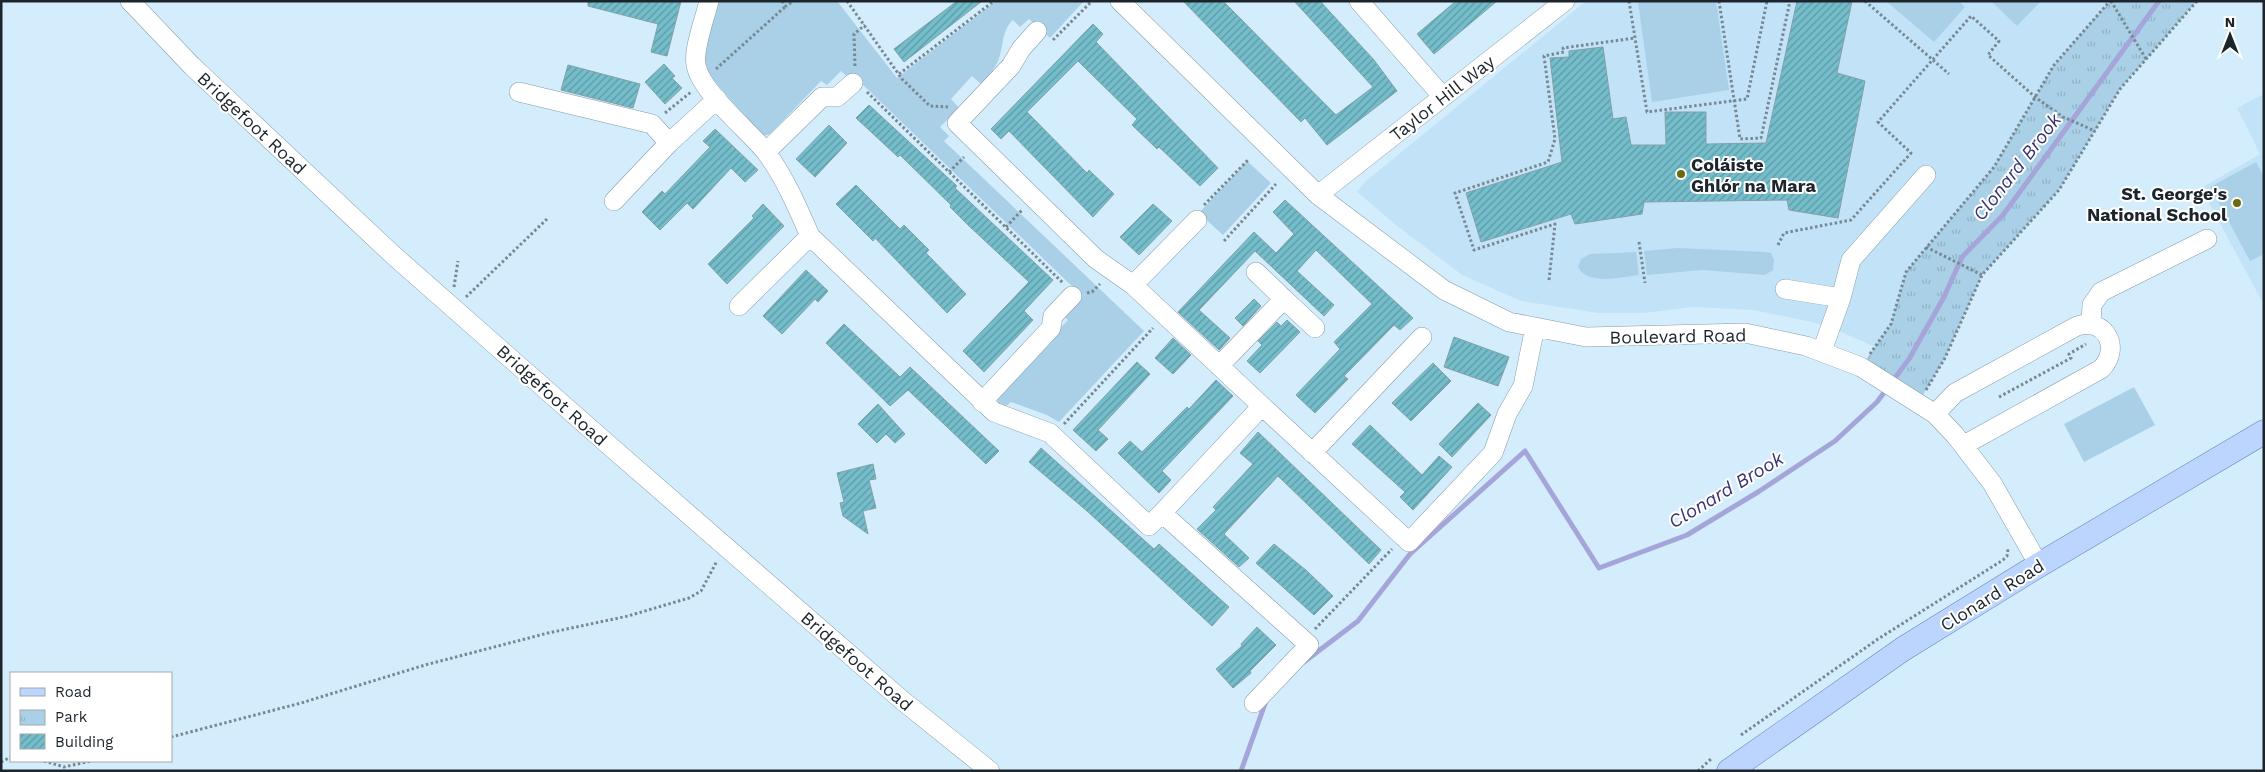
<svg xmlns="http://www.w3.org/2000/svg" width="2265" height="772" font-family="'Work Sans',sans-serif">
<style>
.built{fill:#c2e3f7}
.green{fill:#a9d0e7}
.park{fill:url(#park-tufts)}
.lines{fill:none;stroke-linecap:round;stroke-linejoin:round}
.stream{stroke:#a5a5d9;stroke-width:5}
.building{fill:url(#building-hatch);stroke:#83a0a6}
.minor-casing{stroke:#849ba9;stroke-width:20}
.major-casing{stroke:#6585b5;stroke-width:25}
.path{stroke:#778893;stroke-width:3;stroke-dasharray:2.5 2.5;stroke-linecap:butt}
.minor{stroke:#fff;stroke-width:19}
.major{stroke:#bbd5ff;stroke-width:24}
.poi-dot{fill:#6b6c0c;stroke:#fff;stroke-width:2}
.labels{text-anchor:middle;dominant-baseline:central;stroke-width:4;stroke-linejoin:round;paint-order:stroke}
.street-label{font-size:18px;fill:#1c252b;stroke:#fff}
.poi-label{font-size:18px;font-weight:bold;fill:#1c252b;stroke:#fff;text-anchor:start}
.water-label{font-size:19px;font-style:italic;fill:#3a3373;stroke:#fff}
</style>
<defs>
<pattern id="park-tufts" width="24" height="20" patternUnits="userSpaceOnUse" patternTransform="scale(1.25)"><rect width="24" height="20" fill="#a9d0e7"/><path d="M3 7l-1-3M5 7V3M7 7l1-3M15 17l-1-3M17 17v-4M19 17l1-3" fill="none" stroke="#91b2c6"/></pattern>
<pattern id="building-hatch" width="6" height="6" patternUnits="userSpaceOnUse" patternTransform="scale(1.25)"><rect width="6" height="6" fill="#74bdca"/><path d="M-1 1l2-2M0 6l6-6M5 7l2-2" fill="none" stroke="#5e99a4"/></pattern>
</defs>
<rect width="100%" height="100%" fill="#d4edfd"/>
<!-- built -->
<path class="built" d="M1586,1H2110L2054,65L1994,167L1906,272L1891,324L1875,347L1839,331L1812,322L1753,310L1694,307L1644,313H1598L1521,301L1462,275L1396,225L1357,192L1366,181Z
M2264,94V305L2201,188L2260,154L2237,108Z"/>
<!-- green -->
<path class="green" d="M716,1H837L897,78L996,1H1084L1050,38L1029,19L1020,27L1013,20C1001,31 1004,47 998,61C994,70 987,77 981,84L972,76L951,99L959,108L940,127L949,136L944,141L1144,331L1059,422L1047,415L1011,402L1005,407L1000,405L997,399L999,392L1068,320L1063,316L1077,291L859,81L849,78L841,71L827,85L821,81L770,134L763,136L760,134L704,69L702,63Z
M1716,1L1729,90L1652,102L1638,2Z
M1886,1H1959L1965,7L1934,42Z
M1991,1H2041L2017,26Z
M1247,161L1271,183L1223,235L1199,213Z
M2256,162L2264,177V254L2250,261L2210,187Z
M1677,248L1766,252L1771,253L1774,260L1773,270L1765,275L1702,270L1647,275L1644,251Z
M1636,252L1639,275C1622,277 1587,286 1578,267L1581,259L1590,254Z
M2134,387L2155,425L2084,462L2064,424Z"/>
<!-- park -->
<path class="park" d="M2110,1H2197L2120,89L2059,190L1982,275L1945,358L1918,403L1861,367L1891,324L1906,272L1994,167L2054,65Z"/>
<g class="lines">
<!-- stream -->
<path class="stream" d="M1304,662L1358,621L1410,554L1525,451L1599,568L1687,535L1758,492L1835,441L1877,402L1909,359L1944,297L1962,257L2003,215L2159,1
M1241,771L1266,701"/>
</g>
<!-- building -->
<path class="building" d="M588,1H681L667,56L651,52L658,24L588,6Z
M957,1H982L904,62L894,49Z
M1183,1H1223L1336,115L1373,87L1294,1H1320L1374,60L1397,91L1327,145L1305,118L1301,122Z
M1456,1H1497L1434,54L1417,34Z
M1797,1H1852L1837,73L1865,81L1838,218L1789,210L1787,200L1644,202L1642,214L1575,224L1571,214L1481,242L1466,193L1562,162L1550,58L1569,57V51L1603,47L1613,119L1626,117L1631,145H1666L1665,112H1706V144L1766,143Z
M1093,24L1103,34L1096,42L1218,168L1200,186L1159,147L1157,149L1132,125L1137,119L1078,61L1027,112L1087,173L1089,170L1114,194L1093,217L1009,131L1001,139L991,129Z
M664,64L675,76L672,78L682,88L665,104L645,82Z
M568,65L640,84L633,108L561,90Z
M869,105L957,186L955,188L1053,280L1024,311L1033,320L984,372L963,351L1029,282L968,225L950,207L951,205L900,155L898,157L856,118Z
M829,125L847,143L815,177L796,159Z
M715,129L758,170L745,182L731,168L693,209L687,203L660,230L642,212L662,191L665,194L710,147L703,141Z
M856,185L900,229L904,225L929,250L926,253L966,294L947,313L875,238L873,241L836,204Z
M1285,200L1413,318L1400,330L1394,325L1344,376L1348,379L1315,413L1296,395L1340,349L1334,342L1372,304L1316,250L1297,271L1334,305L1324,316L1255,251L1199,310L1230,338L1219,350L1178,312L1254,232L1276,253L1294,234L1273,212Z
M763,204L784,226L727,284L708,264L754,218L752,216Z
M1153,204L1172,221L1139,255L1120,237Z
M806,270L828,291L818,302L815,299L782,334L763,316Z
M1254,299L1261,306L1243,326L1235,318Z
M1287,320L1300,332L1260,373L1247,361L1262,345L1258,341L1277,322L1281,326Z
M844,324L900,377L910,367L999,451L986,464L908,390L890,406L826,343Z
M1454,337L1509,357L1498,386L1444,367Z
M1173,338L1191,355L1173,374L1155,358Z
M1137,362L1150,374L1098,430L1108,439L1096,451L1073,430Z
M1433,363L1451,381L1411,421L1392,403Z
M1216,380L1233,396L1162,471L1171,480L1159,493L1118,453L1130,441L1142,452L1187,407L1189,409Z
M1478,403L1491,415L1452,457L1439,444Z
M878,404L905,434L895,443L886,434L877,443L858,424Z
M1370,425L1422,475L1439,456L1452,467L1413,510L1400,497L1405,492L1352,444Z
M1258,432L1381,550L1369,564L1278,476L1224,534L1249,558L1239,567L1197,529L1216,510L1213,507L1253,464L1240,453Z
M1041,448L1154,549L1159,544L1229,607L1212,626L1087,511L1029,462Z
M873,464L876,479L869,480L876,508L863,511L868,534L843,516L840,503L844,502L837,473Z
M1274,544L1307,571L1333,596L1314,615L1256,563Z
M1257,627L1276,645L1250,671L1251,673L1233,688L1216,669L1242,646L1241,644Z"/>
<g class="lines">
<!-- minor casing -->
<g class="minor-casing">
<path id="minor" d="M130,1L192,66L392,254L611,447L903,701L990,771
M709,1C705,18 693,49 696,65C701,92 747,129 765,151C783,174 798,208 810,236L994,412L1050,433L1149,526L1162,513L1309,645L1254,703
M1120,1L1318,195L1444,290L1509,322L1586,337L1745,333L1806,346L1861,367L1935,414L1955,435L1992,483L2039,565
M1359,1L1443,97
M1037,31L1021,49L1011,66L957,123L1096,259L1133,285L1262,406L1162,513
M519,92L652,124L669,143
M766,152L822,97H837L853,83
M1318,195L1565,1
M614,201L669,143L717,99
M1133,285L1197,220
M1785,289L1841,298
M1284,299L1315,328
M739,306L810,236
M2091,324L2092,305L2101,292L2207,239
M1822,351L1841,298L1851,260L1926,175
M1219,366L1284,299L1256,272
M982,402L1051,328L1053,316L1072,296
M1262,406L1409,542L1493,453L1507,414L1523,386L1535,327
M1935,414L1955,393L2077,326C2105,317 2122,348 2101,369L1964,445
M1312,453L1422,337"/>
</g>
<!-- major casing -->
<g class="major-casing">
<path id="major" d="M1729,771L1903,649L2039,565L2264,432"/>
</g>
<!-- path -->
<path class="path" d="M782,1L786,6L794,1
M847,1L902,79L930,106L948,107
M1629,1L1647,112L1747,99L1767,1
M1719,1L1740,139L1761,138L1790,1
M1865,1L1949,74
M2111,1L2146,59
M1053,40L1092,1
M855,66L854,34L865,25
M716,69L786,6
M899,74L994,1
M867,92L1063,283
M665,113L691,92
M949,172L964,157
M1204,205L1248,160
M1006,227L1022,210
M1224,241L1276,184
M1639,242L1645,283
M1778,245L1784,233L1851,220L1911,153L1878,122L1971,16L1999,41L1988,55L2035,97L2063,117L2095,131
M1926,247L1982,275
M1549,280L1555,224L1474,250L1455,193L1548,162L1555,139L1544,56L1564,52L1563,48L1635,38
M454,287L458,261
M1087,293L1092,292L1100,284
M466,297L547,219
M1870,354L1891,324L1906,272L1994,167L2054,65L2110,1
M1926,390L1945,358L1982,275L2059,190L2120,89L2197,1
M1999,397L2071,358L2069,354L2086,344
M1064,424L1153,328
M1315,629L1392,549
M1741,735L1878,639L2003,560L2007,556L2008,549
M171,737L301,703L425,665L548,633L628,616L689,598L701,591L717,561
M44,761L64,767L91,761
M1,762L11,757
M1698,771L1712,758"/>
<!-- minor -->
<use href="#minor" class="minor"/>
<!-- major -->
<use href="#major" class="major"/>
</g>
<!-- markers -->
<g class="poi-dot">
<circle cx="1681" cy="174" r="5"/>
<circle cx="2237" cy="203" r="5"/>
</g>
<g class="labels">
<!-- street labels -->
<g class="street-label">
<text transform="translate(1442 98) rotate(-38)">Taylor Hill Way</text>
<text transform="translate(252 123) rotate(43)">Bridgefoot Road</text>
<text transform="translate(1678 336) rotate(-1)">Boulevard Road</text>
<text transform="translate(552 395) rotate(42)">Bridgefoot Road</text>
<text transform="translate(1992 595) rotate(-32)">Clonard Road</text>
<text transform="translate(857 661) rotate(41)">Bridgefoot Road</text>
</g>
<!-- poi labels -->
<g class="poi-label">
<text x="1691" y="164">Coláiste<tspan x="1691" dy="21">Ghlór na Mara</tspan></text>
<text x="2227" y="193" text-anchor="end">St. George's<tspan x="2227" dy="21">National School</tspan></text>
</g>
<!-- water labels -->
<g class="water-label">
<text transform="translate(2017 167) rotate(-52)">Clonard Brook</text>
<text transform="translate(1726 490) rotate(-31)">Clonard Brook</text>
</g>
</g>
<!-- border -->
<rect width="2265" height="772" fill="none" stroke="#1c252b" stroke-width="5"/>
<!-- legend -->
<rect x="10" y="672" width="162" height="90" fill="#ffffff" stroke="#a4a8aa"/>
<rect x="20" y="688" width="25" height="8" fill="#bbd5ff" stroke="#a4a8aa"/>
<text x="55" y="697" font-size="15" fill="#1c252b">Road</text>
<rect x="20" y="710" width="25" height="15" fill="url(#park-tufts)" stroke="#a4a8aa"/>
<text x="55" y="722" font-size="15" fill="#1c252b">Park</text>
<rect x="20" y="734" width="25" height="15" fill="url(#building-hatch)" stroke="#a4a8aa"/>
<text x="55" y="747" font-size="15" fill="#1c252b">Building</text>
<!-- north arrow -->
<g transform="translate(2230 35)" stroke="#ffffff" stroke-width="4" paint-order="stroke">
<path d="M0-4L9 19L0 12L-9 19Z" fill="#1c252b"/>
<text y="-8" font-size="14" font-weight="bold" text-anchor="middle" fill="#1c252b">N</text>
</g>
</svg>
